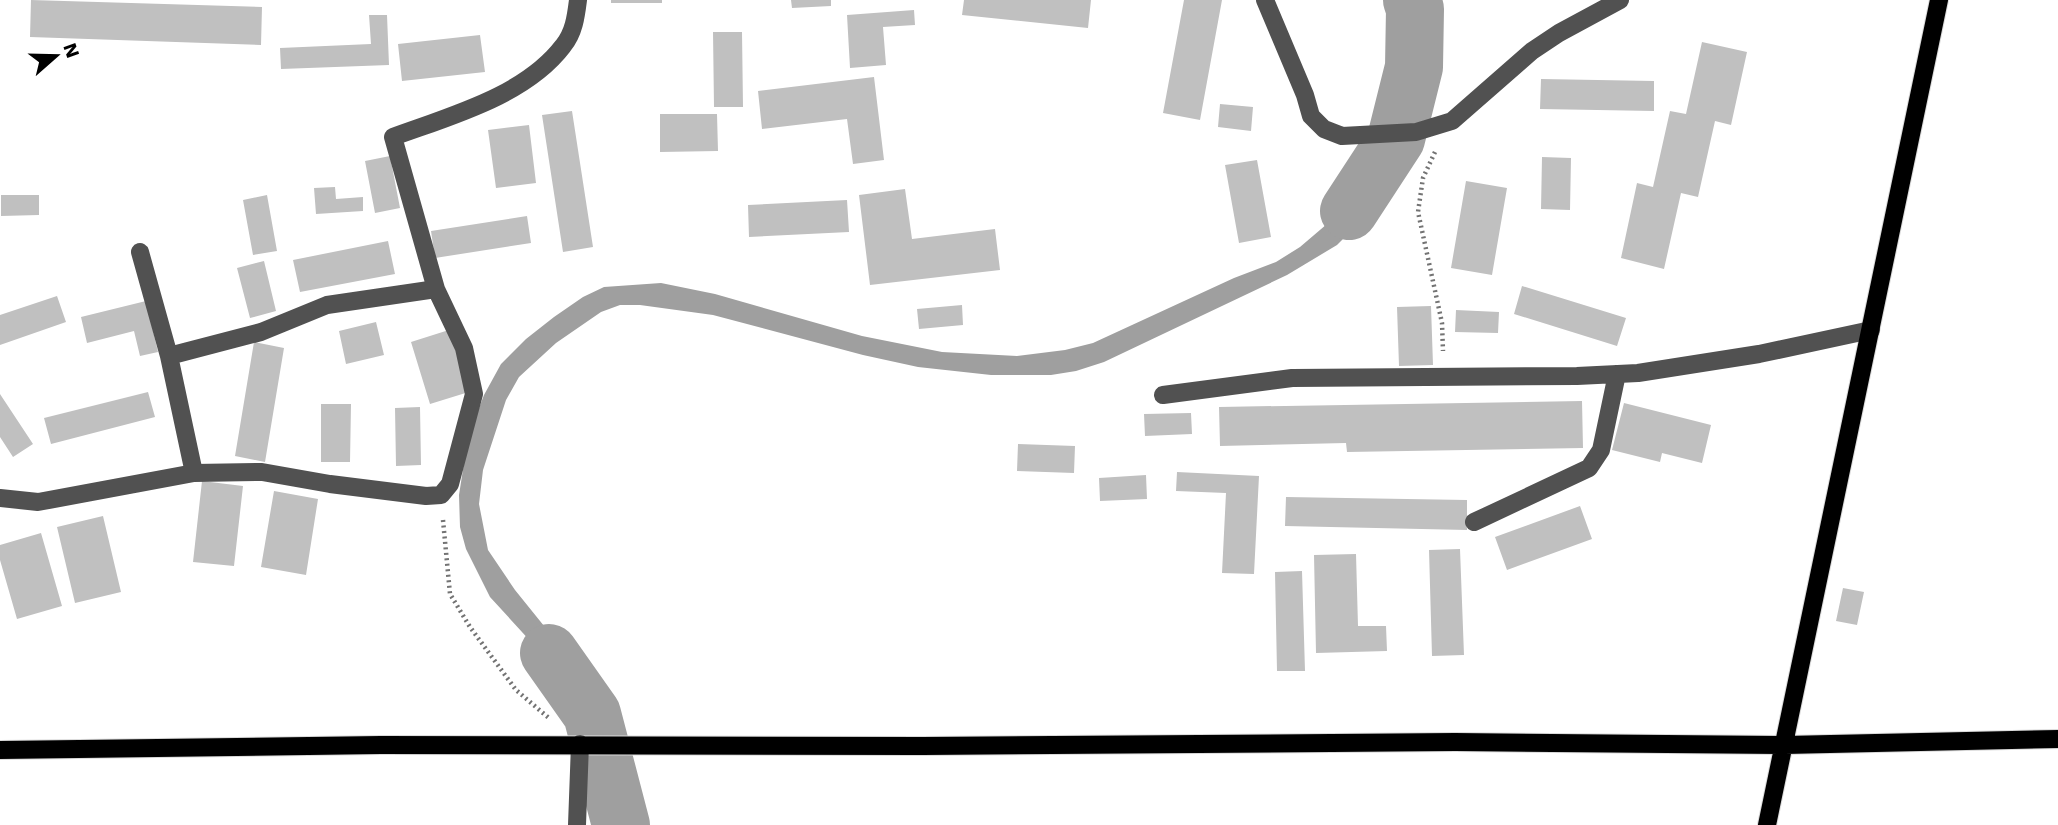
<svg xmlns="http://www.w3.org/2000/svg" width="2058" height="825" font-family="'Work Sans',sans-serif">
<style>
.water{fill:#9f9f9f}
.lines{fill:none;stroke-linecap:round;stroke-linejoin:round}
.river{stroke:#9f9f9f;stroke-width:58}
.building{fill:#c0c0c0}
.major-casing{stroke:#dbdbdb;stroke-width:20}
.path{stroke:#737373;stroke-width:4.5;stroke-dasharray:2 3.5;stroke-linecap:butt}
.minor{stroke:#515151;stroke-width:18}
.major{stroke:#000;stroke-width:18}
</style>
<rect width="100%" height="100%" fill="#fff"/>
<!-- water -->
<path class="water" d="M1402,0H1423C1431,42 1422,81 1413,122L1378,125L1386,91L1398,67L1404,46L1405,12Z
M1405,145L1371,203L1353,229L1337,245L1287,275L1104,362L1076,371L1051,375H991L918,367L863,355L713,315L640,305H620L601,312L556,343L519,377L506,400L483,470L479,504L488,550L515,590L586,678L605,718H581L565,685L544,656L490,597L466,549L460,527L459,495L464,463L476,416L484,395L501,364L526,339L554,317L583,297L604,287L661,283L715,294L862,336L942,352L1017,356L1065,350L1093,343L1234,278L1276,262L1300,247L1327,224L1347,201L1363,175L1373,148Z
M601,774L623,775L630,803V825H610Z"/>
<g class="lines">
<!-- river -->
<path class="river" d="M1349,211L1396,139L1414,67L1415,9L1412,0
M549,653L592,714L621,825"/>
</g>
<!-- building -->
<path class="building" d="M31,0L262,7L261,45L30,37Z
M611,0H662V3H611Z
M791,0H831V6L792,8Z
M964,0H1091L1088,28L962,15Z
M1184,0H1222L1200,120L1163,113Z
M914,10L915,25L883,27L886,65L850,68L847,15Z
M369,15H387L389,65L281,69L280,48L371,44Z
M713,32H742L743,107H714Z
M480,35L485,72L402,81L398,44Z
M1702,42L1747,52L1731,125L1715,121L1698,197L1681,193L1664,269L1621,258L1637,183L1653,187L1670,111L1686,114Z
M874,77L884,160L853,164L847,119L762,129L758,91Z
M1541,79L1654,81V111L1540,109Z
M1220,104L1253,107L1251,131L1218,127Z
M572,111L593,247L563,252L542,115Z
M660,114H717L718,151L660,152Z
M529,125L536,183L496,188L488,130Z
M390,156L400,208L375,213L365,161Z
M1542,157L1571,158L1570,210L1541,209Z
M1257,160L1271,237L1239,243L1225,165Z
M1466,181L1507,188L1492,275L1451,268Z
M335,187L336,199L363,197V211L316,214L314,188Z
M905,189L912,239L995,229L1000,270L870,285L859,195Z
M1,195H39V215L1,216Z
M267,195L277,251L253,255L243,200Z
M847,200L849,232L749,237L748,205Z
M527,216L531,243L435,258L431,231Z
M388,241L395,274L300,292L293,260Z
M264,261L276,311L250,318L237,268Z
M1522,286L1626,318L1617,346L1514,314Z
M57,296L66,322L0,345V315Z
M146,301L158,352L140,356L134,331L87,343L81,317Z
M962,305L963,325L919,329L917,309Z
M1431,306L1433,365L1399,366L1397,307Z
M1456,310L1499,312L1498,333L1455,332Z
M376,322L384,355L346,364L339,331Z
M452,329L472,391L430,404L411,342Z
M254,342L284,348L265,462L235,456Z
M148,392L155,417L51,444L44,418Z
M0,394L33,444L13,457L0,437Z
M1582,401L1583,448L1347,452L1346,443L1220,446L1219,407Z
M1624,403L1711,425L1702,463L1662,453L1660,462L1612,450Z
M321,404H351L350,462H321Z
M420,407L421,465L396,466L395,408Z
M1191,413L1192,434L1145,436L1144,414Z
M1018,444L1075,446L1074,473L1017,471Z
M1177,472L1259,476L1254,574L1222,573L1226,493L1176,491Z
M1146,475L1147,499L1100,501L1099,478Z
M202,481L243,486L234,566L193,562Z
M274,491L318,499L306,575L261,567Z
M1286,497L1467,500V530L1285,526Z
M1580,506L1592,539L1507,570L1495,537Z
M103,516L121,592L75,603L57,527Z
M41,533L62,606L17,619L0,560V545Z
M1460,549L1464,655L1432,656L1429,550Z
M1356,554L1358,626H1386L1387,651L1316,653L1314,555Z
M1302,571L1305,671H1277L1275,572Z
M1843,588L1864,592L1857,625L1836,621Z"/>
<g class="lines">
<!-- major casing -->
<g class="major-casing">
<path id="major" d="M0,750L381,745L923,746L1455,742L1785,745L2058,739
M1767,825L1939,0"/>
</g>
<!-- path -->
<path class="path" d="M1435,152L1423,178L1418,212L1442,323L1443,351
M443,520L450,594L470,627L516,690L550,719"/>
<!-- minor -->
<path class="minor" d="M1265,0L1305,95L1311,116L1324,129L1342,136L1416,132L1452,121L1532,51L1559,33L1620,0
M140,252L169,356L194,473
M169,356L261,332L327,305L436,289
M1163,395L1292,378L1577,376L1638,373L1759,354L1871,330
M0,498L38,502L194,473L262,472L330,484L426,496L441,495L450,484L474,394L464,348L436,289L393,137C450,116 525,96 563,46C574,33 576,16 578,0
M1474,522L1589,468L1601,450L1617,374
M577,825L580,744"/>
<!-- major -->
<use href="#major" class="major"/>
</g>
<!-- north arrow -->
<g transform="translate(56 56) rotate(70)" stroke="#ffffff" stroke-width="5" paint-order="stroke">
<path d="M0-5L12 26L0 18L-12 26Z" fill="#000000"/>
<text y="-10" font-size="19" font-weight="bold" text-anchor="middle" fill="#000000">N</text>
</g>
</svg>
